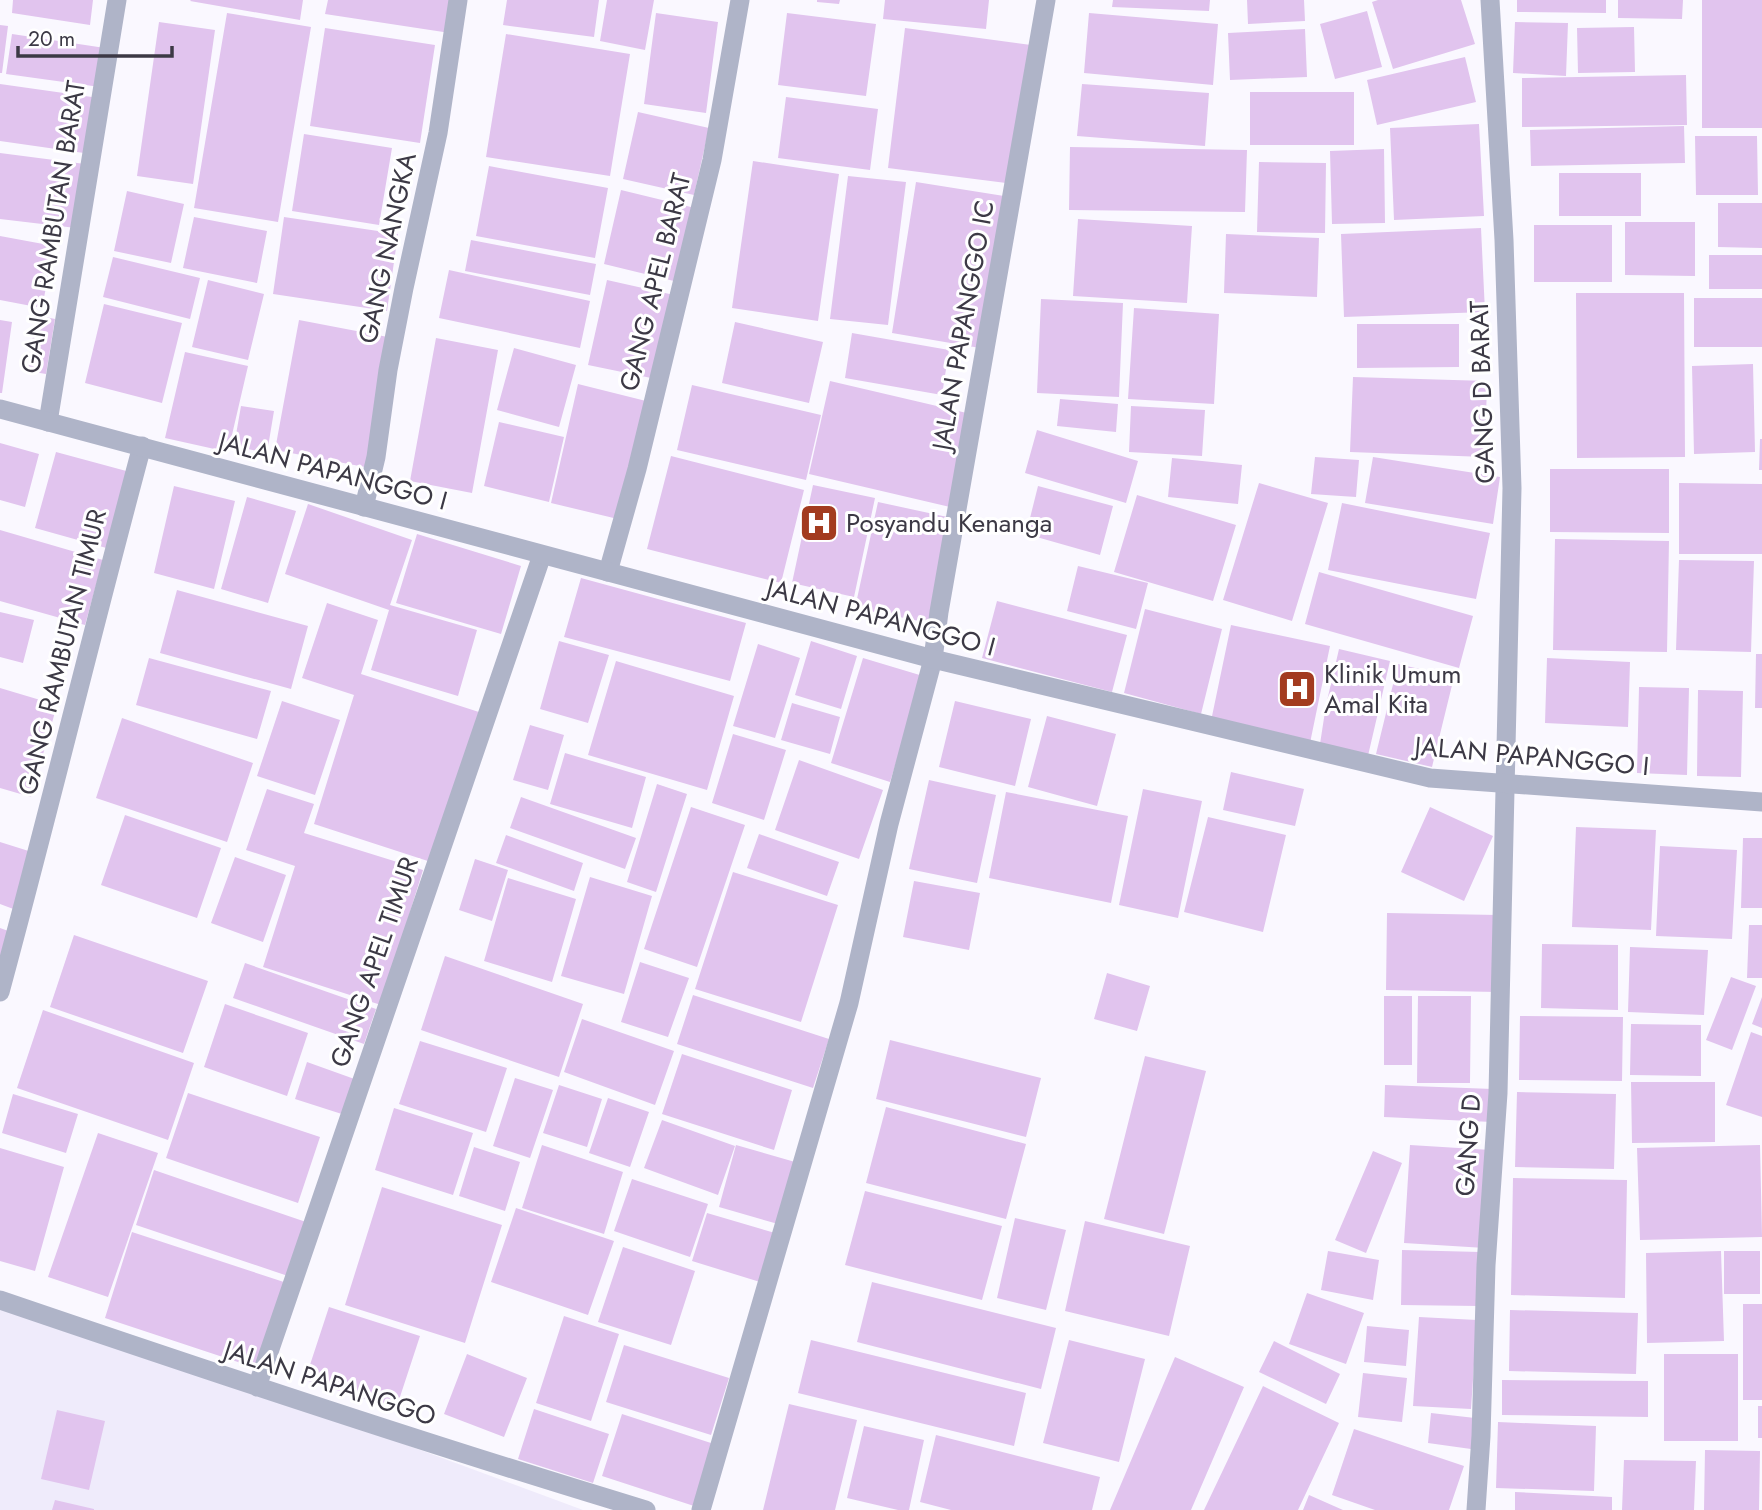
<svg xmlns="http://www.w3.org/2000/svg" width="1762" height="1510" font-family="Jost,sans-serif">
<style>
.built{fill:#efebfb}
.building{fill:#e1c4ee}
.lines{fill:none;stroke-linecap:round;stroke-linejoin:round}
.minor{stroke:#afb4c8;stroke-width:19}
.tertiary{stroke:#afb4c8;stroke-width:19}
.labels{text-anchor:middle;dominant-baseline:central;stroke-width:6;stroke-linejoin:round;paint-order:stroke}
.street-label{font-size:26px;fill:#3c3945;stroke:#fff}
.poi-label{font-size:26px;fill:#3c3945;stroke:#fff;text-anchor:start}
</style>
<rect width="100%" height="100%" fill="#faf8ff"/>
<!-- built -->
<path class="built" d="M0,1295L583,1510H0Z"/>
<!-- building -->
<path class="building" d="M13,0H93L90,25L12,13Z
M191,0H303L300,20L190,1Z
M328,0H455L450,33L325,14Z
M507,0H599L594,37L503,25Z
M607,0H654L645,50L600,41Z
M817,0H840L839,4L817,2Z
M885,0H989L986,29L883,19Z
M1113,0H1210L1209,11L1112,7Z
M1247,0H1304L1305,21L1248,24Z
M1378,0H1461L1475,44L1393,69L1372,2Z
M1517,0H1606V13L1517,12Z
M1618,0H1683L1682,19L1618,18Z
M1702,0H1762V128H1702Z
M1367,11L1382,67L1335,79L1320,24Z
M227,13L311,27L278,222L194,208Z
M656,13L718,22L706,113L644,104Z
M787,13L876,24L866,96L778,85Z
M1089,13L1218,24L1213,85L1084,73Z
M159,22L215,30L193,184L137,176Z
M1515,22L1568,23L1566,76L1513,73Z
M0,25L8,26L2,73H0Z
M1634,27L1635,72L1578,73L1577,28Z
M325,28L435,45L420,143L310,126Z
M905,28L1031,45L1014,184L888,168Z
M1305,29L1307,77L1230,80L1228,33Z
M12,34L105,48L100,87L6,74Z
M506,34L630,54L610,176L486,157Z
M1465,57L1476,102L1377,125L1367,80Z
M1686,75L1687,125L1522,127V78Z
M0,84L92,97L84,153L0,141Z
M1082,84L1209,93L1205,146L1077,136Z
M1250,92H1354V145H1250Z
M786,97L878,109L870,170L778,158Z
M638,112L709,128L694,195L623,179Z
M1479,124L1484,216L1394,220L1390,128Z
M1684,126L1685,163L1531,166L1530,130Z
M304,134L392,148L379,225L292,211Z
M1695,136H1757L1758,195H1696Z
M1070,147L1247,150L1245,212L1069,210Z
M1384,149L1385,223L1332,224L1330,151Z
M0,153L85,164L76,228L0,219Z
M753,161L839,174L818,321L732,308Z
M1259,162L1326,163L1325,233L1257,232Z
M489,166L608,188L595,258L476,236Z
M1559,173H1641V216H1559Z
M848,176L906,182L888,325L830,319Z
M916,182L1004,196L980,348L892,333Z
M621,190L695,208L678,282L604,264Z
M127,191L184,204L171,263L114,251Z
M1718,203H1762V248L1718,247Z
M194,217L267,231L257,283L183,268Z
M284,217L398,234L387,311L273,294Z
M1078,219L1192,226L1187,303L1073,296Z
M1625,222H1695V276L1625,275Z
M1534,225H1612V282H1534Z
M1481,228L1485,312L1344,317L1341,234Z
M1226,234L1319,238L1317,297L1224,293Z
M0,236L54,246L42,308L0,300Z
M471,240L596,264L590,295L465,271Z
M1709,255H1762V289H1709Z
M113,257L200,278L190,319L103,297Z
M449,270L590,301L580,348L439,318Z
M208,280L264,294L248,360L192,347Z
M607,280L674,295L656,379L588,365Z
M1576,293H1684L1685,457L1577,458Z
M1694,298H1762V347H1694Z
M1041,299L1123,303L1119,397L1037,393Z
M104,304L182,323L162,403L85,383Z
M1134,308L1219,314L1214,404L1128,399Z
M36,315L55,319L46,374L28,371Z
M0,320L12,322L2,393H0Z
M299,320L393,338L370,468L275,450Z
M735,322L823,342L809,403L722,383Z
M1357,324H1459V367L1357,368Z
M852,333L949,350L942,395L845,378Z
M436,338L498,350L472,493L410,481Z
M514,348L576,365L559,427L497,410Z
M185,352L248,366L228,452L165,438Z
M1753,364L1755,452L1694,454L1692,366Z
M1353,377L1487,381L1485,457L1350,452Z
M830,381L971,414L950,507L809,474Z
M578,384L650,402L622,520L551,503Z
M692,385L821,415L806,480L677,450Z
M1060,399L1118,404L1116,432L1057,426Z
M241,406L274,411L267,453L234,446Z
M1131,406L1205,410L1202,456L1129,452Z
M499,422L564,437L549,502L484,486Z
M1037,430L1138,461L1126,503L1025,473Z
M1760,439H1762V470H1759Z
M0,443L39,454L25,507L0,500Z
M56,452L130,472L110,549L35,528Z
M671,456L804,490L781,583L647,549Z
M1315,457L1359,460L1356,497L1311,494Z
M1373,457L1500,477L1493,524L1365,503Z
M1172,458L1242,465L1238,504L1168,497Z
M1550,469H1669V533L1550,532Z
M1259,483L1328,503L1292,621L1223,600Z
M1679,483L1762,484V554H1679Z
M813,485L875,498L854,597L792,583Z
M174,486L235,501L214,589L154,573Z
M1038,486L1113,506L1100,555L1026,534Z
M1137,495L1236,525L1213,601L1114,572Z
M247,497L296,511L268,603L221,589Z
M878,502L952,518L929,623L855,608Z
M1342,503L1490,533L1476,599L1328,570Z
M308,504L412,540L390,605L477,630L458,696L371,670L389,610L285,574Z
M0,530L103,560L85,625L0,601Z
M417,534L521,566L501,634L396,603Z
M1555,539L1669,541L1667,652L1553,650Z
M1679,560L1754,561L1751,652L1676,650Z
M1078,566L1148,583L1136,629L1067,611Z
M1319,572L1473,616L1459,668L1305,624Z
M581,578L746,623L730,681L564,637Z
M177,590L308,626L291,689L160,653Z
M997,601L1127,635L1112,692L982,658Z
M327,603L378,620L361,674L482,713L434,863L314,824L354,695L302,678Z
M1145,609L1222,629L1201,714L1124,693Z
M0,612L34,620L23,663L0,657Z
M1231,625L1330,646L1310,743L1211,721Z
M559,641L609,655L588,723L540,709Z
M811,641L857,656L841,709L795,695Z
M758,644L800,658L775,738L733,726Z
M1339,649L1390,661L1367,760L1320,744L1326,705Z
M1756,654H1762V708H1755Z
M149,658L271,691L257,739L136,705Z
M863,658L923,676L890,782L831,763Z
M1547,658L1630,662L1628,727L1545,723Z
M616,661L734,696L707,790L588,755Z
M1398,664L1454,677L1432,767L1376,754Z
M1639,687L1689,688L1687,775L1637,773Z
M0,688L57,705L31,797L0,788Z
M1698,690L1743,691L1741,777L1697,776Z
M282,701L340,720L315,795L257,776Z
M955,701L1031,719L1015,786L939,767Z
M792,703L840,717L830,754L781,740Z
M1047,716L1116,734L1097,806L1028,787Z
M122,718L253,763L227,842L96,798Z
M530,725L564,735L548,790L513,780Z
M733,734L786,750L764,820L712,803Z
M565,753L646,777L632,828L550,804Z
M799,760L883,790L859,859L775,830Z
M1231,772L1304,789L1295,826L1223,810Z
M929,780L996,795L977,883L909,869Z
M657,784L687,794L656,892L627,882Z
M267,789L314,804L304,833L423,870L381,1005L263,967L295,866L246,850Z
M1143,789L1202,801L1178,918L1119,905Z
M1006,792L1128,816L1111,903L989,878Z
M521,797L636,838L625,869L510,828Z
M691,807L745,825L697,967L644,949Z
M1430,807L1493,836L1464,901L1401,872Z
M125,815L221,848L197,918L101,885Z
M1208,817L1286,835L1263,932L1184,912Z
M1576,827L1656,830L1651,930L1572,927Z
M759,834L839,862L827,896L747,868Z
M506,835L583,863L574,891L496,863Z
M1743,838H1762V908H1741Z
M0,842L35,853L16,910L0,904Z
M1660,846L1737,850L1732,939L1656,936Z
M235,857L286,875L263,942L211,923Z
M475,859L508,870L492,921L459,910Z
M733,872L838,905L801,1022L695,989Z
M590,877L652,896L624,994L561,976Z
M508,878L576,899L552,982L484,961Z
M914,881L980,893L969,950L903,937Z
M1387,913L1498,915V992L1386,990Z
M1749,925H1762V978H1747Z
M0,928L14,933L0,973Z
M74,935L208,981L183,1053L50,1007Z
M1542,944L1618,945V1010L1541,1008Z
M1630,947L1708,950L1704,1015L1628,1012Z
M445,956L583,1004L559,1077L421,1030Z
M640,962L689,978L668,1037L621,1022Z
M245,963L376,1009L364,1044L233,998Z
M1107,973L1150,986L1137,1031L1094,1019Z
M1731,977L1756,986L1732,1050L1706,1040Z
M693,995L829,1039L813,1088L677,1044Z
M1384,996H1412V1065H1384Z
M1418,996H1471L1470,1083H1417Z
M1762,997V1028L1752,1024Z
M225,1004L308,1033L287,1096L204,1067Z
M43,1010L194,1063L168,1140L17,1088Z
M1520,1016L1623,1017L1622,1081L1519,1080Z
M582,1019L674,1051L655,1105L564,1072Z
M1631,1024L1701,1025V1076L1630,1075Z
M1751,1032L1762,1036V1117L1726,1105Z
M890,1040L1041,1078L1026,1137L876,1099Z
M420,1041L507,1068L486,1132L399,1104Z
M682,1054L792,1090L774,1150L662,1114Z
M1145,1056L1206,1071L1164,1234L1104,1219Z
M307,1062L360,1081L348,1116L295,1099Z
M515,1078L553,1090L530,1158L493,1146Z
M1631,1082H1715V1142L1632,1143Z
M559,1085L602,1099L587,1147L543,1133Z
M1385,1085L1493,1089L1492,1122L1384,1117Z
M1517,1092L1616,1094L1614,1169L1515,1167Z
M188,1093L320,1137L298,1203L166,1158Z
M13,1094L78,1114L66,1153L2,1133Z
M608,1098L649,1112L630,1167L589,1153Z
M886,1107L1026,1144L1006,1219L866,1183Z
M394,1108L473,1133L453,1195L375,1170Z
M662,1120L735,1146L718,1195L644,1168Z
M98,1133L158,1153L108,1297L48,1277Z
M542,1145L623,1172L604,1234L522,1208Z
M736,1145L795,1162L778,1224L719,1207Z
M1410,1145L1491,1150L1485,1248L1404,1243Z
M1760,1145L1762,1237L1640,1240L1637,1148Z
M474,1147L520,1162L505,1211L459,1196Z
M0,1148L64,1167L35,1271L0,1261Z
M1373,1151L1402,1163L1366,1253L1335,1240Z
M154,1170L306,1222L288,1276L136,1225Z
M1513,1178L1627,1180L1625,1298L1511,1295Z
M632,1179L708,1204L690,1257L614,1231Z
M382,1187L502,1225L465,1343L345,1305Z
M865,1191L1002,1226L982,1300L845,1265Z
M516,1208L614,1241L588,1315L491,1282Z
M707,1213L775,1233L760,1282L692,1261Z
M1015,1218L1066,1230L1046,1310L997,1298Z
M1085,1221L1190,1246L1169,1336L1065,1311Z
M132,1232L290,1284L262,1370L105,1318Z
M623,1247L695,1271L671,1345L598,1322Z
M1402,1250L1480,1252L1479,1306L1401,1305Z
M1328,1251L1379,1260L1373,1300L1321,1290Z
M1721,1251L1724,1341L1647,1343L1646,1253Z
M1724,1251H1760V1294H1724Z
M872,1282L1056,1328L1041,1389L857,1342Z
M1307,1293L1364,1313L1346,1364L1289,1344Z
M1743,1304H1762V1400H1743Z
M329,1307L420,1336L396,1409L305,1380Z
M1510,1310L1638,1313L1636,1374L1509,1371Z
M564,1316L619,1334L591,1421L536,1403Z
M1419,1317L1477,1320L1471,1409L1413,1406Z
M1367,1326L1409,1330L1406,1366L1364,1362Z
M811,1340L1026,1393L1014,1446L798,1393Z
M1069,1340L1145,1359L1119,1462L1043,1443Z
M1274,1341L1340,1374L1326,1404L1259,1372Z
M624,1345L729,1378L711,1435L606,1402Z
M467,1354L527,1378L504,1437L444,1414Z
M1664,1354H1738V1441H1664Z
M1175,1357L1244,1387L1191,1510H1110Z
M1363,1373L1407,1378L1402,1422L1358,1417Z
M1502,1380L1648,1381V1417L1502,1415Z
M1263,1386L1339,1423L1298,1510H1204Z
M789,1404L857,1420L835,1510H763Z
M1758,1406H1762V1438H1758Z
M534,1409L609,1434L593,1483L518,1459Z
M57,1410L105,1421L89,1490L41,1479Z
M1431,1413L1475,1418L1471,1449L1428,1443Z
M622,1414L714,1444L694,1506L602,1476Z
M1498,1422L1596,1426L1594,1491L1496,1488Z
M864,1426L924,1440L909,1510H898L847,1498Z
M1354,1429L1464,1466L1449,1510H1375L1332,1495Z
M936,1435L1100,1477L1092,1510H951L920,1502Z
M1705,1450L1760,1451L1759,1510H1704Z
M1624,1460L1696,1461L1694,1510H1622Z
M1515,1492L1612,1497V1510H1515Z
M1309,1495L1343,1510H1303Z
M55,1500L94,1509V1510H52Z"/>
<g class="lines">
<!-- minor -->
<path class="minor" d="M48,422L117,0
M364,507L376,457L388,370L404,288L438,133L458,0
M608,572L637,469L712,160L740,0
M0,992C49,811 93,628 142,446
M0,1300C214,1373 429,1445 646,1510
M257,1387L542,555
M701,1510L849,1003L889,824L933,659L939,612L1046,0
M1476,1510L1481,1436L1486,1265L1498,1093L1512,488L1504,240L1490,0"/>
<!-- tertiary -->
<path class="tertiary" d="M0,409L933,659L1430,778L1762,802"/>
</g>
<!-- icons -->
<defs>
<g id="hospital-square" transform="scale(2.0125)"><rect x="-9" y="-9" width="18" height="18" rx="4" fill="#a33b1f" stroke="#fff"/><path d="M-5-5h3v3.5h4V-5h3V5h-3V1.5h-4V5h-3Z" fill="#fff"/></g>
</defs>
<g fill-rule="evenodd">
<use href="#hospital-square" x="819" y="523"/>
<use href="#hospital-square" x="1297" y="689"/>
</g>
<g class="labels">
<!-- street labels -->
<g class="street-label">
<text transform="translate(53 227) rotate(-81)">GANG RAMBUTAN BARAT</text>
<text transform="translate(387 248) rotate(-78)">GANG NANGKA</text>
<text transform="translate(655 282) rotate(-76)">GANG APEL BARAT</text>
<text transform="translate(963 325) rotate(-80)">JALAN PAPANGGO IC</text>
<text transform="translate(1482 392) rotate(-92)">GANG D BARAT</text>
<text transform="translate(333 471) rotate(15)">JALAN PAPANGGO I</text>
<text transform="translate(881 617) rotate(15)">JALAN PAPANGGO I</text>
<text transform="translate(62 652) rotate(-76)">GANG RAMBUTAN TIMUR</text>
<text transform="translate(1532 756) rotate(5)">JALAN PAPANGGO I</text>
<text transform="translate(374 962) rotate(-71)">GANG APEL TIMUR</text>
<text transform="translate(1468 1145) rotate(-86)">GANG D</text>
<text transform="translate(330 1383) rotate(18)">JALAN PAPANGGO</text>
</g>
<!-- poi labels -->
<g class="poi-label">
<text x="846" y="523">Posyandu Kenanga</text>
<text x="1324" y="674">Klinik Umum<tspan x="1324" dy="30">Amal Kita</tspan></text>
</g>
</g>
<!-- scale -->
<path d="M18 46v10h154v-10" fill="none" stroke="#3c3945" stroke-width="3.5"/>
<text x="28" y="46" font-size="21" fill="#3c3945" stroke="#ffffff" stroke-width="5" paint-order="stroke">20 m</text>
</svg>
